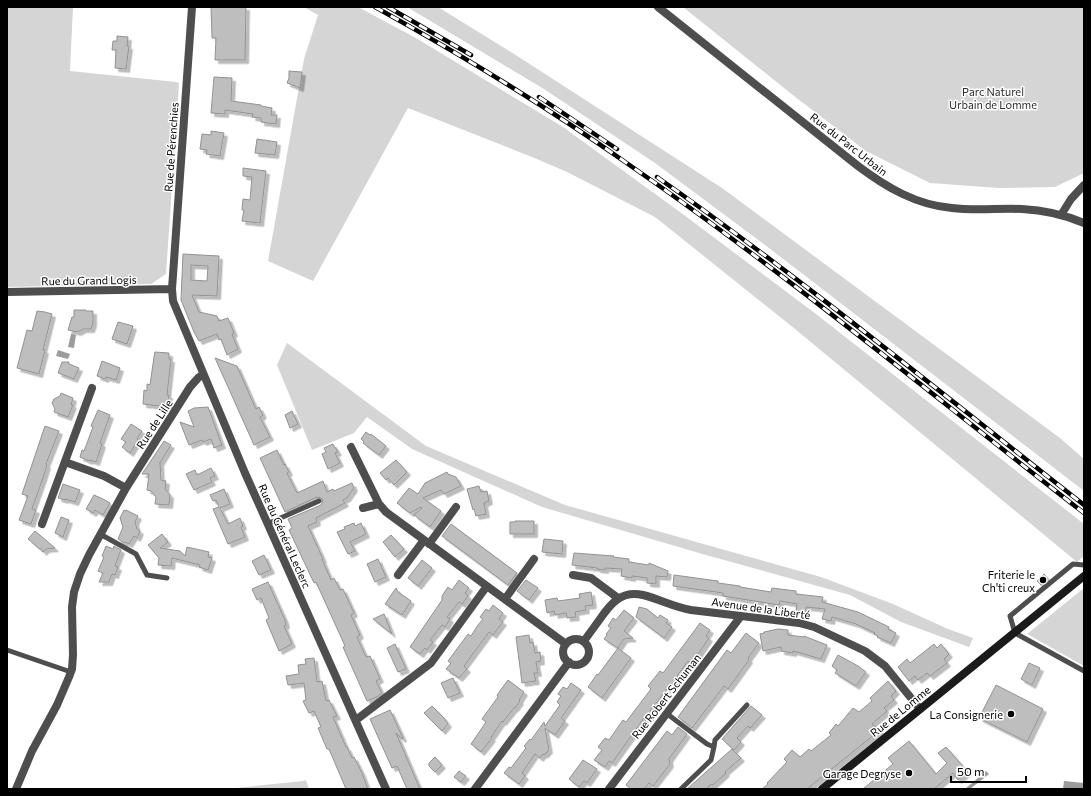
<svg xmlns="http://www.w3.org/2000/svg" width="1091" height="796" font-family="Commissioner,sans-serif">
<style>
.green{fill:#d5d5d5}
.water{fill:#9c9c9c}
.building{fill:#bebebe;stroke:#929292;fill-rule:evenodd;filter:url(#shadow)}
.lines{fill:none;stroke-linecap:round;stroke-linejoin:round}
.service{stroke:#4e4e4e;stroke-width:5}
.minor{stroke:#4e4e4e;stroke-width:8}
.secondary{stroke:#1b1b1b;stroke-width:8}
.rail-casing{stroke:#000;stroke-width:4.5}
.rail{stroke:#fff;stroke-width:3;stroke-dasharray:9;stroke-linecap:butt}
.poi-dot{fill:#000;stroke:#fff;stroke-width:1.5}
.labels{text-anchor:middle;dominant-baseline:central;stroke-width:3;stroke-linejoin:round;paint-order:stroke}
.park-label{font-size:11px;fill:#2c2c2c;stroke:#fff}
.street-label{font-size:11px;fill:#000;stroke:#fff}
.poi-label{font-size:11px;fill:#000;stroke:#fff;text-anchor:end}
</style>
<defs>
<filter id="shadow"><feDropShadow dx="3.5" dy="3.5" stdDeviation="0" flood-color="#0004"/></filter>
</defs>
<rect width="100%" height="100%" fill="#fff"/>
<!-- green -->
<path class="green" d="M7,7H73L70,71L176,82L179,83L166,274L151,284L7,287Z
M304,7H358L416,38L563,127L684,215L816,314L1084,524V556L1077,562L795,329L655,217L567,172L532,157L408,108L313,281L268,261L304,59L318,15Z
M407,7H438L511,52L722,188L1060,438L1084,459V491L773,251L655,163L544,89Z
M683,7H1084V173L1055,187L999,188L930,183L866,151L794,96Z
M287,343L426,446L565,505L821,577L893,604L948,629L973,638L969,647L901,622L850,595L706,555L542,507L412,449L367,417L354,433L312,450L277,365Z
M1084,588V666L1027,634Z
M306,780L309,789H226L303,781Z"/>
<!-- water -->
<path class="water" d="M71,334L76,335L74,348L68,347Z
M58,350L70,354L68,359L56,356Z
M986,771L989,774L970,789H965Z
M1064,781L1084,783V789H1063Z"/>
<!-- building -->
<path class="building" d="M211,7H246L245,60H215L216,38H212Z
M117,36L128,37L127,46H129L126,69L115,68L116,50H112L113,41H117Z
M289,71L302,72L300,88L287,83L289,78Z
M214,77L232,78L231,101L261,105V106L272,108L271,115H277L276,124L261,122V118L252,117L253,114L225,110V114L211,113Z
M211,131L224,133L220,156L206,154L207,150L200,149L202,134L211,135Z
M257,139L277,142L275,155L255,153Z
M243,168L266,171L260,223L242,221L244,210H242L243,199L250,200L252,177L243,176Z
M183,254L219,256L217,296L192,295L199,312L217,316L219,321L228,318L234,333L232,334L238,349L227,355L221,339L219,340L217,334L199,341L194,332L181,300ZM191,265L208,266L207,281L191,280Z
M74,310H86V311H93V323L91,329H83L78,332L68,330L72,317H74Z
M37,311L45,312L52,314L43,350H45L39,374L17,368L27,330L32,331Z
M118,322L133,326L127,344L112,339Z
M155,352L169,353V359H171L167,395H169L168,407L143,404L144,390L147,391V384L150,385L154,357Z
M215,358L237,366L256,409L259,407L263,415L260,417L270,437L254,445Z
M102,361L120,368L116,380L106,377L105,379L97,376Z
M62,362H69V364L79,368L74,379L58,373Z
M61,393L73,398L71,405H73L68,417L54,412L55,409L52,403L54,399L60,396Z
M208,407L222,445L214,448L211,439L203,442L202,440L189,445L180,422L194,427L188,411L194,408Z
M98,410L110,415L100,443L102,444L96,462L90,460L89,461L80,457L82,450L84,451L93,427L91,426Z
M292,411L298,424L290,428L285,415Z
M131,424L142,431L137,439L138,440L130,453L122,447L126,442L121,439Z
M45,426L59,431L46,464L47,465L43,478L32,509L36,510L31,524L19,520L28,496L22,494Z
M366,432L370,435L371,434L386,446L379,455L363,443L364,442L361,439Z
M164,441L171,445L161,461L160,463L161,480L166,481L165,489L170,495L169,505L155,504L156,497L151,491L147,490L149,474H142Z
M333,444L338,452L335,453L340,463L328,469L322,454L326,452L324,448Z
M277,450L284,465L285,464L289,472L287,473L297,493L323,481L327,492L333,489L334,491L352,483L354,488L347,498L343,500L345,503L316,518L317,522L308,526L323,559H322L331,580L334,578L340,590L343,589L354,613L351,615L360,635L357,637L366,657L370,656L380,679L376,681L382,693L377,697L367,701L343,647L345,646L316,582L314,583L289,530L292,528L288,519L321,505L322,503L323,500L321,498L317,497L285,512L260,458Z
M396,460L407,472L394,485L388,478L386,480L380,473Z
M211,468L215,476L210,478L212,482L194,490L186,474L195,470L197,475Z
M447,472L448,474L456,477L461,486L444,494L441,490L423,498L441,511L430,527L414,515L422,508L421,507L410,513L397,503L409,488L418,494L425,483Z
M63,484L80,490L75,502L65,499V500L58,498Z
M479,486L481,492L487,491L489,501L484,503L486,514L476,516L474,509L473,510L467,489Z
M224,489L230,504L220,508L228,524L240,518L243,526L241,527L245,537L228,544L213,509L219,507L216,500L213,501L210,495Z
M94,495L103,499L110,503L103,515L95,510L93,513L86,509Z
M124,510L126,511V510L138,516L135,522L137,529L140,531L137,538L134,536L129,544L125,542L124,543L118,539L123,527L120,518Z
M61,517L69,520L63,537L55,533Z
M515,521H534V534H510V522H515Z
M354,523L355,526L361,523L366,534L350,542L355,551L348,554L337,532L345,529L344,527Z
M451,524L517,573L508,585L442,536Z
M35,531L55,548L46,549L43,552L41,549H40L28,539Z
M162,534L168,542L160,548L180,551L185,556L187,547L209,552L208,557L212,558L208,570L199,567L200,565L172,558L171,566L158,565L159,558L148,545Z
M391,535L404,549L395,557L383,542Z
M544,539L563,541L562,554L542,552Z
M106,546L113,549L114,546L121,550L115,566L118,567L115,575L112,574L109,582H99L103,573L98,571L104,557L102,556Z
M574,553L614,556L613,557L629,559V562L649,565V563L668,571L667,577L656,576V584L647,583V578L632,576V578L621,576L622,569L605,568V570L597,569V568L572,565Z
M264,555L271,570L259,575L252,561Z
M378,559L386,577L375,582L367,564Z
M422,560L432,568L418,586L408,578Z
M1044,574L1048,579L1041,585L1037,581Z
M674,575L718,581V583L740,586V587L771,592L772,588L796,591V594L823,597L822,602L858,612L889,627L888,629L896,633L891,643L877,637L878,636L874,634L875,633L856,624L832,617L831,621L822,619L825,609L806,607V612L796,611L797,604L780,601L779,605L723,596V593L673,586Z
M459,580L469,588L465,593L468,596L462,604L459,602L447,617L450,619L445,627L442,625L430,640L433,642L427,650L425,648L420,654L410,647L442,600V596L448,587L452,590Z
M526,580L538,588L529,600L517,591Z
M268,582L285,620L286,625L284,626L292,644L279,651L266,620L269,618L261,598L257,600L252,589Z
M396,588L398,592L411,601L402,615L385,604Z
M591,592L593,605L585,606L586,610L575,612L576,617L567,618L566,613L555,615L554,611L547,613L545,600L557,598L558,601L580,598L579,594Z
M493,605L503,613L499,619L503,622L493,635L489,632L464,666L467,669L459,678L446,669L451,663L448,661L468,634L471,636L478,625L483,619L480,617L486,609L489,611Z
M639,607L647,609L658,618L660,615L668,620L666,623L672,627L664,638L636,617Z
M624,610L634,618L624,631L633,638L624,639L618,648L631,658L602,698L588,687L597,674L598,675L618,648L604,639L607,635L606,634L611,628L608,626L613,618L616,620Z
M384,614L392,634L373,619Z
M700,623L710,630L706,636L709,638L697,656L692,664L688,661L677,676L680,679L674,686L671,684L650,711L653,713L647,720L644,718L612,763L609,761L605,767L594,760L602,750L598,747L605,738L609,740L623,720L626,722L651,689L648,686L660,671L663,673Z
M778,629L788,630V635L804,637V636L827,645L821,659L793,651V653L781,651V647L763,651L760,634L764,633V632Z
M746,633L759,643L748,658L749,660L728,689L724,686L692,728L678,717L727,650L731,653Z
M529,635L530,643L533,642L535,653L540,652L541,661L536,662L538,673H534L536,681L522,683L516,637Z
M395,644L406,669L398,672L387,648Z
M934,644L937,648L941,644L949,654L944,659L947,663L930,676L927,673L918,680L915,676L909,681L898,667L907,659L910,663Z
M838,655L858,666L866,672L856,686L835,673L837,670L832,666Z
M314,658L317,682L322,681L326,701L329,700L337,716L333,717L346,747H347L352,758L354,757L362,773L368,789H346L329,749H327L318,728L321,727L314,711L309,713L303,701L306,700L304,683L288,685L286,676L299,674L298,665L306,664L305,659Z
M1029,663L1040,668L1032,685L1021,679Z
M453,678L460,693L448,698L441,683Z
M508,680L524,692L519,700L520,701L515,708H514L503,722L502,721L491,737L492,738L481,752L471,744L486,722L482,719L498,697L497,695Z
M888,681L896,691L891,696L894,700L884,708L887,711L872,724L880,730L807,789H762L768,784L767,783L787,762L784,759L792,750L800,757L809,749L811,751L831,735L829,733L836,724L838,726L853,708L859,712L872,701L870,698Z
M571,683L581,690L561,718L565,721L555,735L545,728L549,750L545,754L542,755L540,758L535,754L522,773L525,776L519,784L504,773L509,767L511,768L526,748L524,746L530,739L531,740L544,722L545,726L560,705L557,702L561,696L558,694L563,687L567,689Z
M996,685L1043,709L1027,742L979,718Z
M432,706L444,718L448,724L442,731L424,713Z
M751,706L762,715L750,728L748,726L737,738L741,742L734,750L722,739Z
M390,710L403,738L402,739L396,733L420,789H407L397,766L392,768L370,719Z
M678,727L687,734L669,759L670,764L653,786L649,783L644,789H631L626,785L667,731L672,735Z
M909,741L936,774L947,763L938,753L946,747L968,772L958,780L953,773L934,789H863L893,764L888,758Z
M732,749L741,758L725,772L726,773L713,785L711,784L706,789H687Z
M435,757L442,765L435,772L429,766V763Z
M583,760L597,769L587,783L584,781L579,787L569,779Z
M459,771L466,776L461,782L454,777Z"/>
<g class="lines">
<!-- service -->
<path class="service" d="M267,524L319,501
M100,534L136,554L147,575L167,578
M1084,565L1073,564L1010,616L1015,633L1084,671
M7,650L71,672
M666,713L707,744L714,747L711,760L681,789
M714,747L715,740L747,705"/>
<!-- minor -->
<path class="minor" d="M192,7L172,289L173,301L245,473L386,789
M658,7L858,166C886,187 916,205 952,208C975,211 998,208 1022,209C1043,210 1065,215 1084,223
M1061,215L1071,199L1084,185
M7,292L172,289
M351,447L379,504L386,512L566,644
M65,462L104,476L126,488
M363,508L379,504
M42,524L92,388
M429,544L456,507
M398,575L424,540
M573,575L591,578L618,598
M505,599L534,559
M563 652a13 13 0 1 1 26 0a13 13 0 1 1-26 0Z
M584,641C589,634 595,626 600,619C611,603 622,590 643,595C659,599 674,607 691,610L799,623L814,627L865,651L885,666L920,709
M356,720L431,663L487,586
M16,789L32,751L57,705L69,677L72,669L73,655L72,607L74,592L80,574L89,555L126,488L190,387L199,377L203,375
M475,789L569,662
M609,789L741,616"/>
<!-- secondary -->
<path class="secondary" d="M822,789L1084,576"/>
<!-- rail casing -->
<g class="rail-casing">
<path id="rail" d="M375,7C462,55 547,107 628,164C786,273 933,396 1084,513
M388,7L471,55
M539,97L617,149
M657,177C804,280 942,394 1084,505"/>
</g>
<!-- rail -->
<use href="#rail" class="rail"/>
</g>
<!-- markers -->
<g class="poi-dot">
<circle cx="1043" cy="580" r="4"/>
<circle cx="1011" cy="714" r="4"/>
<circle cx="909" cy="773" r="4"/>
</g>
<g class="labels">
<!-- park labels -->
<g class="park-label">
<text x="993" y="91">Parc Naturel<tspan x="993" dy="13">Urbain de Lomme</tspan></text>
</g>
<!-- street labels -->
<g class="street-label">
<text transform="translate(849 144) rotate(38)">Rue du Parc Urbain</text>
<text transform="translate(171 147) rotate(-86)">Rue de Pérenchies</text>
<text transform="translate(89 280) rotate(-1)">Rue du Grand Logis</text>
<text transform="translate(154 424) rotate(-57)">Rue de Lille</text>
<text transform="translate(285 536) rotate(66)">Rue du Général Leclerc</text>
<text transform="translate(761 608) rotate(8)">Avenue de la Liberté</text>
<text transform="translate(666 696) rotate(-52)">Rue Robert Schuman</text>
<text transform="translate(900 711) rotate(-39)">Rue de Lomme</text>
</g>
<!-- poi labels -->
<g class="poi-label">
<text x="1035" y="574">Friterie le<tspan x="1035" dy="13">Ch'ti creux</tspan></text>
<text x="1003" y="714">La Consignerie</text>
<text x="901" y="773">Garage Degryse</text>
</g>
</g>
<!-- border -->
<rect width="1091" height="796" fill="none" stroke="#000000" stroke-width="16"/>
<!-- scale -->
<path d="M951 776v6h75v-6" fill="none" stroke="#000000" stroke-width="2"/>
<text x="957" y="776" font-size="12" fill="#000000" stroke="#ffffff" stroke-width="3" paint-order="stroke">50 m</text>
</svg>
